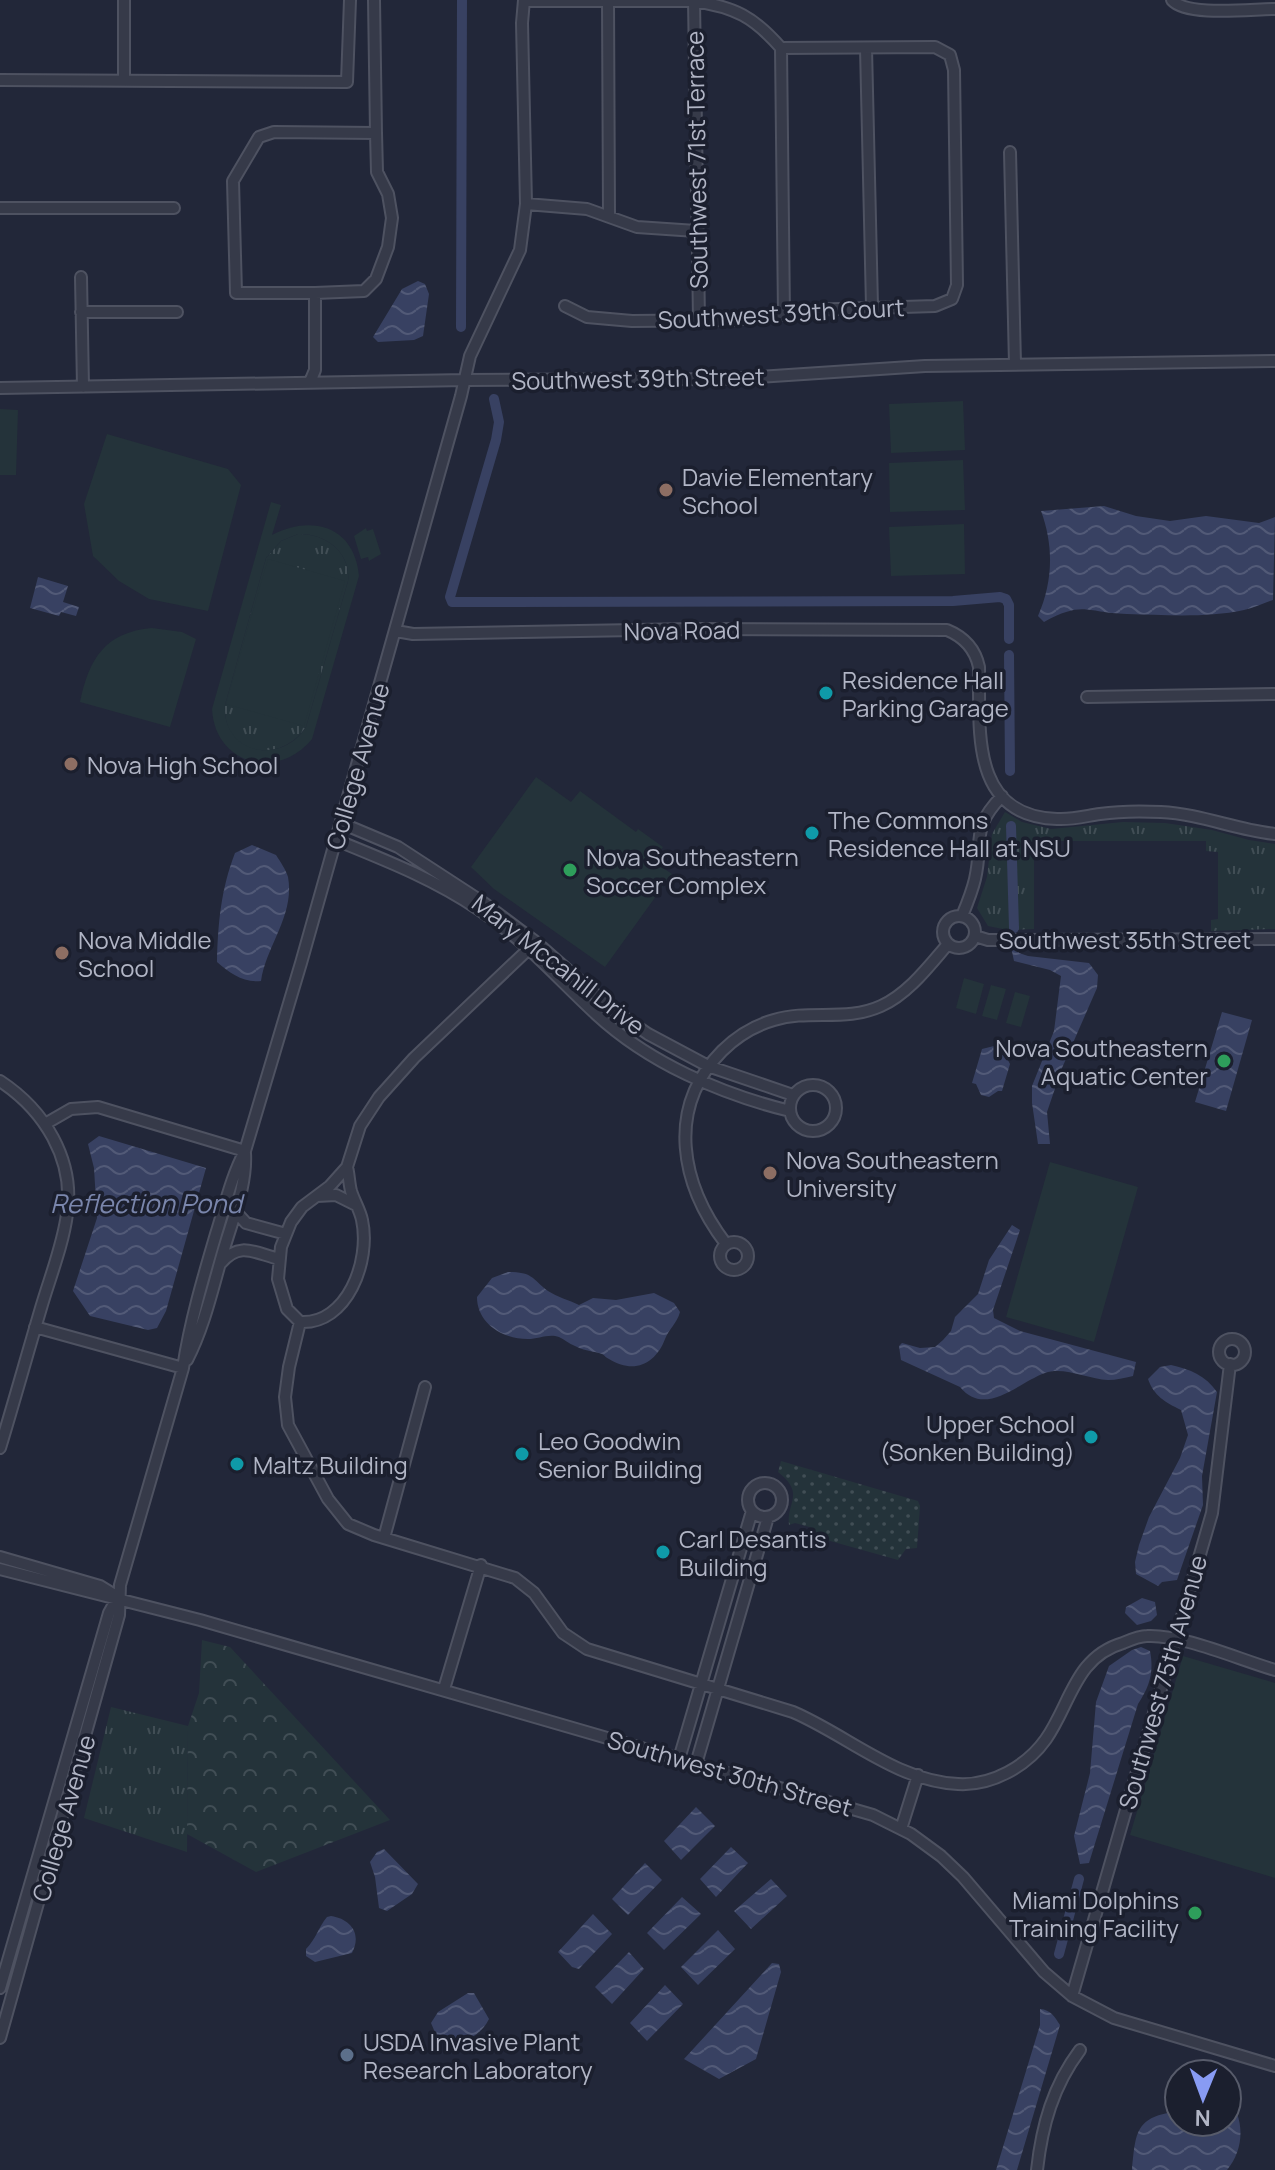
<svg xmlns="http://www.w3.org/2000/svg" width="1275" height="2170" font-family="Manrope,sans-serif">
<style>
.grass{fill:url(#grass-tufts)}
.forest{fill:url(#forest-crowns)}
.park{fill:url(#park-dots)}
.garden{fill:#24333a;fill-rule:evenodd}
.water{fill:url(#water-waves)}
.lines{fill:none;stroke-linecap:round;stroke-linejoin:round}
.canal{stroke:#384162;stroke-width:10}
.minor-casing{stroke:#4e5261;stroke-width:14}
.minor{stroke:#363a49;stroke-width:10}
.education-dot{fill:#8d6e63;stroke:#1b1f2e;stroke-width:3}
.culture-dot{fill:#0f9aa8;stroke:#1b1f2e;stroke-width:3}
.leisure-dot{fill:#2e9e5b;stroke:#1b1f2e;stroke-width:3}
.service-dot{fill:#5c6f8a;stroke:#1b1f2e;stroke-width:3}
.labels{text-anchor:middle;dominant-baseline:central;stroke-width:7;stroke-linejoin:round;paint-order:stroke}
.street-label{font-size:24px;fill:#b1b5c5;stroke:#1b1f2e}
.poi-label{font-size:24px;fill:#b1b5c5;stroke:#1b1f2e;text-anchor:start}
.water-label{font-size:26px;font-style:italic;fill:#7a86ac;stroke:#1b1f2e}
</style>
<defs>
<pattern id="grass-tufts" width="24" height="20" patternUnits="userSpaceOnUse" patternTransform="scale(2)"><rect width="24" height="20" fill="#24333a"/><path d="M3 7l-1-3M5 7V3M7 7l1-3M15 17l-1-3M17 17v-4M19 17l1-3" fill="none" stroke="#414e55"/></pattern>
<pattern id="forest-crowns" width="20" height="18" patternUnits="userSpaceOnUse" patternTransform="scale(2)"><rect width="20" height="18" fill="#24333a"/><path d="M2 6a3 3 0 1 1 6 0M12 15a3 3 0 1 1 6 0" fill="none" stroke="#414e55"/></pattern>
<pattern id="park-dots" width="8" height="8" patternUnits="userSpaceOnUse" patternTransform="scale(2)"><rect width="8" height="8" fill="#24333a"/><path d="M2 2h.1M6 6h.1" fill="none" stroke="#414e55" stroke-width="1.8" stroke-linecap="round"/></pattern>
<pattern id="water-waves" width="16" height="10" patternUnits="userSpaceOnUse" patternTransform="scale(2)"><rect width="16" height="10" fill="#384162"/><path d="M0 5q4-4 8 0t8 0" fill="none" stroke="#525a77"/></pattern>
</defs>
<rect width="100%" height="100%" fill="#222739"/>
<!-- grass -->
<path class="grass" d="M298,534C325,533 351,552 348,581L306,727C279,766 222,755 225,705L266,558L281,541Z
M1005,812L1022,822L1051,829L1123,822L1165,823L1212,830L1249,840L1275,844V929L1211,931V920L1218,919V852L1206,851V841H1044V853L1034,854V929L1008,930L988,926L977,908L987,877L992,834Z
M111,1707L188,1726L187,1852L84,1818Z"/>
<!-- forest -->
<path class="forest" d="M202,1640L230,1647L390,1820L256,1872L187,1834L188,1726L199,1693Z"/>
<!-- park -->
<path class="park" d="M781,1461L918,1501L920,1506L917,1548L906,1549L898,1560L816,1537L813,1528L795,1523L789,1525C786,1502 806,1494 778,1472Z"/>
<!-- garden -->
<path class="garden" d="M963,401L965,450L891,453L889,404Z
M0,409L18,410L16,475H0Z
M107,434L228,469L241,485L208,611L149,599L119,581L93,556L84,504Z
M963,460L965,510L890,512L889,463Z
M271,502L281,505L272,535C311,514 355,526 359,576L312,739C278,781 215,765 212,709ZM298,534C325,533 351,552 348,581L306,727C281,766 222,754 225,705L266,558L281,541Z
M964,524L965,574L891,576L889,527Z
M366,528L367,531L373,529L381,554L369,561L368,557L361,559L354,536Z
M268,559L345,581L304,726L226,704Z
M152,628L182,632L196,639L170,727L80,702C89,659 105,632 152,628Z
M536,777L571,802L580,791L636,832L638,829L663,847L653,861L672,874L605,967L494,889L471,867Z
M964,978L984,984L976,1014L956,1008Z
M991,985L1006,989L997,1020L982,1016Z
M1015,992L1030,996L1021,1027L1006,1023Z
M1050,1162L1138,1187L1094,1342L1006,1317Z
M1183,1656L1275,1683V1878L1130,1835Z"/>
<!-- water -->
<path class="water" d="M418,281L425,284L429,294L423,336L414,340L378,342L373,337L402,289Z
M1104,506L1136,516L1170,521L1206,516L1259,523L1275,517L1273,600C1264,603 1254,608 1244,610C1207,618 1165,615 1127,614C1086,613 1084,600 1044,622L1038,616C1053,582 1054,546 1041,511Z
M38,577L68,586L63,602L79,607L76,616L61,612L59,616L30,608Z
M252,845L276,855C280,861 286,870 288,877C295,915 266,946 261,981C243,983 230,973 217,962C218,923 221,889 235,853Z
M1011,947H1019V953L1028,956L1089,963L1098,975L1097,988L1062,1068L1047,1112L1050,1144H1038L1032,1103V1086L1054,1031L1061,976L1050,970L1014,961Z
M1222,1012L1252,1020L1226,1111L1195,1102Z
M994,1046L1002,1049L1010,1064L1002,1091H998L989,1097L981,1095L976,1084L972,1083L982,1049Z
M99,1136L206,1168L166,1311L157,1328L148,1330L90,1316L73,1291L97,1218L94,1168L88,1144Z
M1012,1225L1020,1230L993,1310L994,1318L1020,1331L1136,1362L1133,1376C1124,1378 1116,1380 1108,1380C1088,1379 1063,1366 1045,1373C1019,1382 985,1418 960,1387L901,1360L899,1346L902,1343L920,1348L935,1347L943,1340L951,1331L955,1317L978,1294L989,1260Z
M508,1272C533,1272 531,1278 548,1291C557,1297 569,1300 579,1305L593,1298L616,1300L654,1293L674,1303L680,1312C677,1323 669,1329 665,1339C656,1363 635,1375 609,1359C602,1355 606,1355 599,1353C591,1351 582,1350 575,1346C569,1344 564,1339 559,1337C549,1333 538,1339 528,1339C502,1339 477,1323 477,1297L492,1278Z
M1171,1365C1190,1369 1206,1376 1217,1392L1202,1476L1203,1505L1177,1580L1162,1582L1158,1586L1136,1574L1135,1562L1139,1545L1149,1517L1180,1458L1188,1435L1181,1410C1165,1402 1154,1396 1148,1379L1160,1367Z
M1142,1598L1155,1602L1157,1615L1151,1621L1137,1625L1125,1613L1126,1607Z
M1141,1647L1150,1651C1154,1672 1150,1686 1138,1704L1089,1863L1080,1864L1074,1836L1090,1773L1096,1702L1109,1666L1132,1650Z
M696,1807L715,1826L681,1860L664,1841Z
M731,1847L748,1863L716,1897L700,1879Z
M384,1849L418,1884L412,1894L387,1911L379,1908L375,1877L370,1862L377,1852Z
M645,1863L662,1880L628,1915L612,1899Z
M771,1879L787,1896L751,1929L734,1911Z
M682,1897L701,1914L664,1950L647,1933Z
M593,1914L612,1934L579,1969L572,1967L558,1952Z
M331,1916C351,1919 362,1934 352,1953L315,1962L306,1956V1949C316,1939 318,1928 327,1917Z
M718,1930L735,1949L698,1985L681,1967Z
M629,1952L644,1969L612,2004L595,1987Z
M772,1963L779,1964L781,1972L756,2059L719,2079L684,2059Z
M665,1985L683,2004L647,2041L630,2023Z
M468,1993H474L489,2019C479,2039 457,2047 437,2037L431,2023L438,2012Z
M1040,2009C1051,2010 1054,2016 1060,2025L1017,2170H996L1040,2025Z
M1227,2096C1245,2118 1245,2148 1227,2170H1132C1136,2131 1135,2117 1179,2111V2122H1227Z"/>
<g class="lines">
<!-- canal -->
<path class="canal" d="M461,327L462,0
M494,399L499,422L496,440L450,597L452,602L953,601L1000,597L1006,599L1009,605V639
M1009,655L1010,771
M1011,826L1014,928
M1059,1954L1079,1879"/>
<!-- minor casing -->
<g class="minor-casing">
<path id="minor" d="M124,0V80
M374,0L376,133
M1172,0C1187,17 1251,9 1275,9
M524,1H694C735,7 754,17 781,48L935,47L950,55L954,70L957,285L952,299L935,306L806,310L735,320L632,321L587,317L565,306
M608,1L609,216
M694,1L699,319
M781,48L784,315
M866,48L872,306
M0,80L347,82L350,0
M1010,152L1015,364
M526,204L587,209L637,227L696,231
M0,208H174
M81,277L83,387
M81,312H177
M310,382L315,370V293L364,291L376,279L388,247L392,218L388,194L377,172L376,133L274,132L259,137L233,181L236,293H315
M0,388L466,380L728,379L925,366L1275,361
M396,631L413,634L693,629L947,630C964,637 975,648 979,667C980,729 969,816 1057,819C1072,820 1086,816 1100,814C1120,811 1141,811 1161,812C1201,814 1236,830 1275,834
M1087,697L1275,694
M341,823L398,847L484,903L536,942L612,1009L648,1034L708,1066L793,1095
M336,840C385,860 434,879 478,909C525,940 555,976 596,1014C649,1063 721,1094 790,1111
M943 932a16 16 0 1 1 32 0a16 16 0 1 1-32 0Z
M962,916C967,904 972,892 975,879C984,839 970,829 1002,796
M975,936L988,940L1275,939
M0,1081C44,1110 75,1159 67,1214C63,1245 50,1277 41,1308C27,1355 14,1402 0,1448
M790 1108a23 23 0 1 1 46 0a23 23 0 1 1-46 0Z
M45,1124L71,1109L98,1107L245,1151
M347,1167C349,1175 349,1183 351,1191C354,1201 360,1210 362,1220C371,1261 347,1325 300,1322L287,1309L278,1279L281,1247L291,1222L302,1207L330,1186L347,1167L360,1126L379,1097L414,1058L536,942
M317,1196L336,1195L356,1205
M235,1211L246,1223L286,1234
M720 1256a14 14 0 1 1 28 0a14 14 0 1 1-28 0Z
M726,1244C681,1185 665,1109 722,1051C737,1036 753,1026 774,1020C810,1009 846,1022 881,1006C908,994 929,966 948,944
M221,1263C240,1241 255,1253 279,1259
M300,1322L289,1367L285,1397L288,1425L328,1499L348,1524L374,1535L515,1578L534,1593L563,1633L587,1649L793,1712C847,1735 896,1781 958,1784C992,1786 1027,1766 1046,1739C1071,1703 1075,1657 1123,1643C1130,1640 1139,1636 1147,1636C1182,1634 1240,1660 1275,1670
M35,1327L183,1368
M1219 1352a13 13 0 1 1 26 0a13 13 0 1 1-26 0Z
M187,1360C205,1325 213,1286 224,1249C233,1218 247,1185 245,1153
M748 1500a17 17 0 1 1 34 0a17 17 0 1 1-34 0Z
M384,1538L425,1387
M0,1557L100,1586L113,1594
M0,1569L200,1620L873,1815L911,1834L941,1856L963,1877L1044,1972L1072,1996L1114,2018L1275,2066
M444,1689L481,1565
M679,1759L752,1511
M696,1764L768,1517
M901,1829L918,1775
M0,1988L109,1613L118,1597
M1072,1996L1212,1513L1230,1364
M0,2038L119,1615L120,1585L183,1368C190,1322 203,1278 216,1234C225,1206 231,1177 245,1151L301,963L461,396L470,356L520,250L526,204L522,23L524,0
M1037,2170C1042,2125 1053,2086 1080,2050"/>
</g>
<!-- minor -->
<use href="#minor" class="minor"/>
</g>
<!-- markers -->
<g class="education-dot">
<circle cx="666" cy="490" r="8"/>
<circle cx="71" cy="764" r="8"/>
<circle cx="62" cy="953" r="8"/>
<circle cx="770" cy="1173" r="8"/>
</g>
<g class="culture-dot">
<circle cx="826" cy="693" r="8"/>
<circle cx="812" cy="833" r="8"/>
<circle cx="1091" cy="1437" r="8"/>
<circle cx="522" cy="1454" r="8"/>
<circle cx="237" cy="1464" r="8"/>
<circle cx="663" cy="1552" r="8"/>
</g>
<g class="leisure-dot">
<circle cx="570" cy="870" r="8"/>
<circle cx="1224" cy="1061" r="8"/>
<circle cx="1195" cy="1913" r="8"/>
</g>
<circle class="service-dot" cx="347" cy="2055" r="8"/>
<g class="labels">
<!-- street labels -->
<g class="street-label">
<text transform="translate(696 160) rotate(-91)">Southwest 71st Terrace</text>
<text transform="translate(781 313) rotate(-3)">Southwest 39th Court</text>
<text transform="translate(638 378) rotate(-1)">Southwest 39th Street</text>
<text transform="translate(682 630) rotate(-1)">Nova Road</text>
<text transform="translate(357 766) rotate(-74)">College Avenue</text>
<text x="1125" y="939">Southwest 35th Street</text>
<text transform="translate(559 964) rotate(38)">Mary Mccahill Drive</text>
<text transform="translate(1162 1682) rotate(-74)">Southwest 75th Avenue</text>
<text transform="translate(730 1773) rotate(16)">Southwest 30th Street</text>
<text transform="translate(63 1818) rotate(-74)">College Avenue</text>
</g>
<!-- poi labels -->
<g class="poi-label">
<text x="682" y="476">Davie Elementary<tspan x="682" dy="28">School</tspan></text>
<text x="842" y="679">Residence Hall<tspan x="842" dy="28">Parking Garage</tspan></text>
<text x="87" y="764">Nova High School</text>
<text x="828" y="819">The Commons<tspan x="828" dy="28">Residence Hall at NSU</tspan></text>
<text x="586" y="856">Nova Southeastern<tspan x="586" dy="28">Soccer Complex</tspan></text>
<text x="78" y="939">Nova Middle<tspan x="78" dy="28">School</tspan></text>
<text x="1208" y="1047" text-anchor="end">Nova Southeastern<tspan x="1208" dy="28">Aquatic Center</tspan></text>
<text x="786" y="1159">Nova Southeastern<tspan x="786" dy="28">University</tspan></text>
<text x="1075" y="1423" text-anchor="end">Upper School<tspan x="1075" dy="28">(Sonken Building)</tspan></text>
<text x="538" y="1440">Leo Goodwin<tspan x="538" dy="28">Senior Building</tspan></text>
<text x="253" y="1464">Maltz Building</text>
<text x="679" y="1538">Carl Desantis<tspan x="679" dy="28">Building</tspan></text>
<text x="1179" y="1899" text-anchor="end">Miami Dolphins<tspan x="1179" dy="28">Training Facility</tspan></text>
<text x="363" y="2041">USDA Invasive Plant<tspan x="363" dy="28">Research Laboratory</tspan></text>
</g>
<!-- water labels -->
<g class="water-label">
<text x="146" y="1203">Reflection Pond</text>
</g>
</g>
<!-- north arrow -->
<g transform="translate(1203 2098) rotate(181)"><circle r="38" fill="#1b1f2e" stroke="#575b6a" stroke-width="2"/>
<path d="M0-6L14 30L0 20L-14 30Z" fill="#889bf3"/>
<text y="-12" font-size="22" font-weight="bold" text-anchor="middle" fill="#b1b5c5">N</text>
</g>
</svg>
